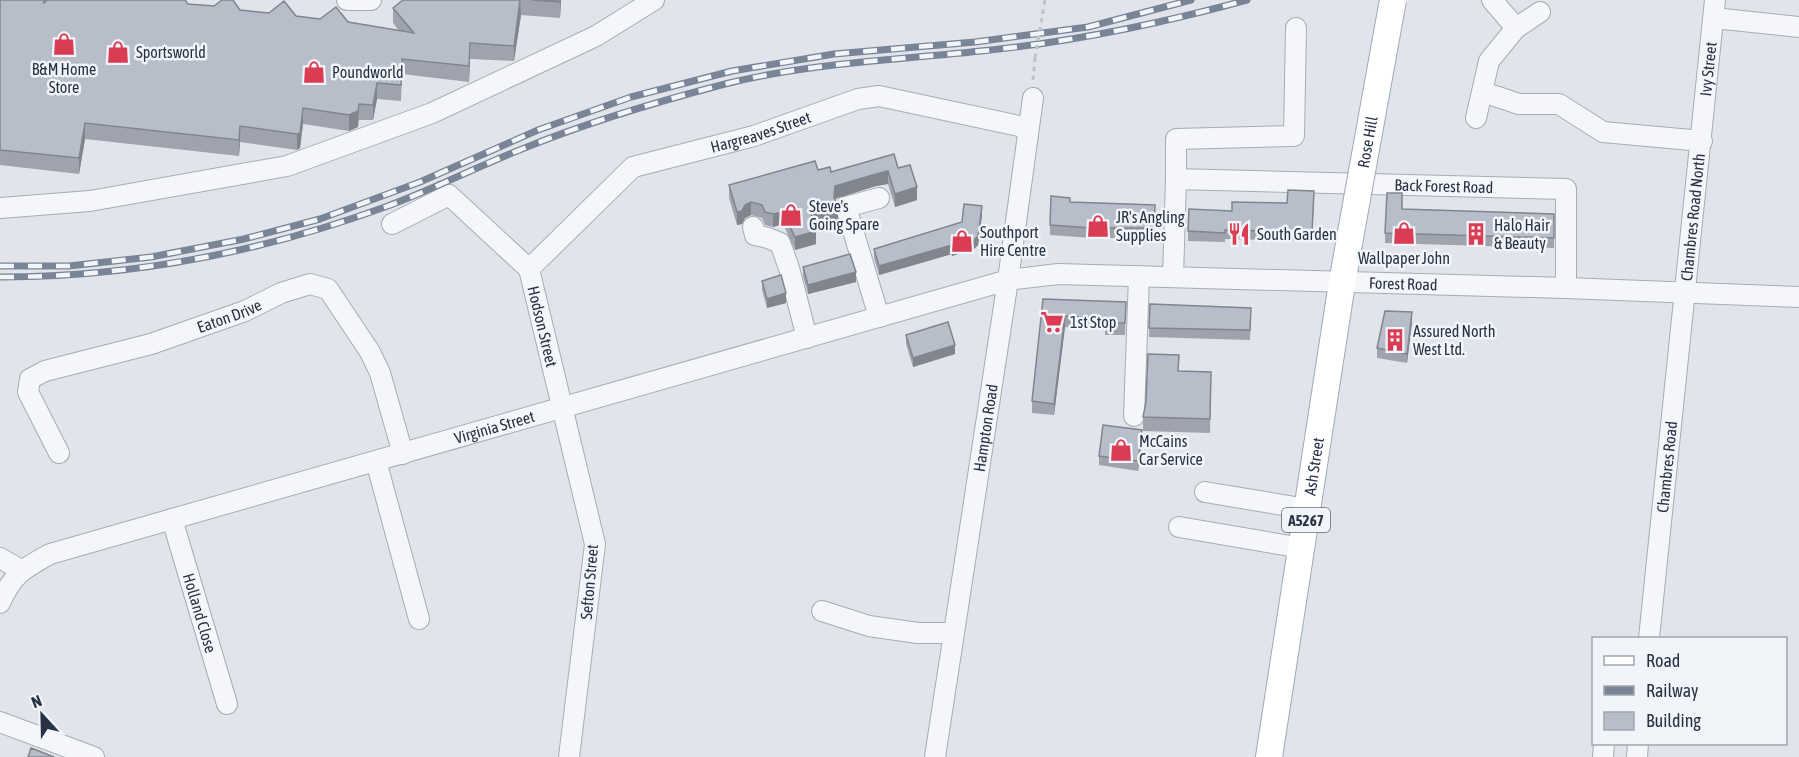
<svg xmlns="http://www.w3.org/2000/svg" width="1799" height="757" font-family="'Asap Condensed',sans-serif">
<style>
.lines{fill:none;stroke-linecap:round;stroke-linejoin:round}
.minor-casing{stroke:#a6acb6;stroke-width:22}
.major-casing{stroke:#9fa9b8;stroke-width:28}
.path{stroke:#bfc3ca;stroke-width:3;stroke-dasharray:4.5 4.5;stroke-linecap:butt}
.minor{stroke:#f4f6f9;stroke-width:20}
.major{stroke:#fff;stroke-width:26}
.rail-casing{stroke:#798496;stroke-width:7}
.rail{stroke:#f1f4f8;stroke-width:4.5;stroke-dasharray:14;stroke-linecap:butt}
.major-bridge-casing{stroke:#9fa9b8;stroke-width:28;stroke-linecap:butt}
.path-bridge{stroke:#bfc3ca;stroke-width:3;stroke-dasharray:4.5 4.5;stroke-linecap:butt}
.major-bridge{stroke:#fff;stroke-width:26}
.wall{fill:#9ea3ad}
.shaded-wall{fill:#81858d}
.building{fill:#b8bec9;stroke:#81858d;stroke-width:1.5}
.labels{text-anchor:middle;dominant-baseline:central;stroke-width:5;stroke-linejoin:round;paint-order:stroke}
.shield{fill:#f1f4f8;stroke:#646c7b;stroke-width:1.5}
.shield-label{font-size:15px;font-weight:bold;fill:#283245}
.poi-label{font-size:16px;fill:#283245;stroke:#f1f4f8;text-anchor:start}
.street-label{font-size:16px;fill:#283245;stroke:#f1f4f8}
</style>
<rect width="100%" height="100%" fill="#e1e5eb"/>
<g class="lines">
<!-- minor casing -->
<g class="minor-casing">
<g id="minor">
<path d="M347,0H371"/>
<path d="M1492,0L1516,28"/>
<path d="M1714,18L1799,27"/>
<path d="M1483,92L1519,104H1559L1603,132L1702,141"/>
<path d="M1476,118L1489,61L1516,28L1540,12"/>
<path d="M1176,179V139L1294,136L1296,28"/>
<path d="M879,198L846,207L879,317"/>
<path d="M0,208L90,201L287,166L432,113L596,36L654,0"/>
<path id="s1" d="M392,224L449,195L529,269L595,544L569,757"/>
<path d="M753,227L755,235L768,238L780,243L789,268L807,338"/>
<path id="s2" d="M529,269L633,167L754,136L858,99L879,96L1028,128"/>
<path id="s3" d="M1173,277L1176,179L1566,189V288"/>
<path d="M1134,416L1139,276"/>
<path id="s4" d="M59,453L28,392L30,379L45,371L151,344L245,311L281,293L310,284L328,289L370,352L380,373L403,454"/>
<path d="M376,461L419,619"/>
<path d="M1205,492L1307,509"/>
<path id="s5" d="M172,519L227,704"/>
<path d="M1179,527L1302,548"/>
<path d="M0,558L21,570"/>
<path id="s6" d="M0,603C13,574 23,569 50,554L1008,280L1058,274L1566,288L1799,297"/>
<path d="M822,611L869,626L918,633H954"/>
<path id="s7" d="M1649,638L1715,0"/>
<path d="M0,722L94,757"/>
<path id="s8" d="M935,757L1008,280L1033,98"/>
<path d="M1603,757L1604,744"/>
<path d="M1637,757L1638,744"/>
</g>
</g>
<!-- major casing -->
<g class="major-casing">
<g id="major">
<path id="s9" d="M1269,757L1342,283L1357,199"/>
</g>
</g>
<!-- path -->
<path class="path" d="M1033,80L1035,58"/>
<!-- minor -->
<use href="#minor" class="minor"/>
<!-- major -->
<use href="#major" class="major"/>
<!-- rail casing -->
<g class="rail-casing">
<path id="rail" d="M0,266H69L151,257L244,239L320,219L420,182L538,130L631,97L732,71L834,54L975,42L1088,27L1191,0
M0,277C132,277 262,252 385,207C432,190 476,167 522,149C588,122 656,102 725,84C808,63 895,60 981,51C1071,42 1159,24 1247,0"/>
</g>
<!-- rail -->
<use href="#rail" class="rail"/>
<!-- major-bridge casing -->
<g class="major-bridge-casing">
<g id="major-bridge">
<path id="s10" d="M1357,199L1393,0"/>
</g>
</g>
<!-- path-bridge -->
<path class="path-bridge" d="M1035,58L1045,0"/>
<!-- major-bridge -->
<use href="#major-bridge" class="major-bridge"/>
</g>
<!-- wall -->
<path class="wall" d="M0,0H46V1L188,4L348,22L399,31L393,23V8L403,0H561L560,18L521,15L514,61L470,59L469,82L402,74L401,101L377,99L373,120H359L358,127L349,131L303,124L300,148L297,150L240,142L239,156L85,139L79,174L0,165Z
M898,168L917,200L895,207L888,184L876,186L835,199L838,221L815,227L816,244L795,250L783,224L773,227L765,225L762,218L751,215L745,218L742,224L737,225L729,198V185L818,170L831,172Z
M1314,201L1312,241L1225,239V242L1188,241V231L1232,211L1287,203Z
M1070,202L1155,205L1154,238H1092L1050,235V225Z
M1402,209L1554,214V248L1385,243V233Z
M982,215L978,245L974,249L952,256V254L879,275L874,258V249L962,222Z
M803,267L856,282L808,294L803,276Z
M762,281L786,303L767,308L762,290Z
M1043,299L1126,302L1125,335H1105V330L1065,327L1054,415L1032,413V401Z
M1150,304L1251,318L1250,340L1149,337Z
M1412,322L1407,363L1377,358V348Z
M906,335L955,354L913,367L906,344Z
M1179,371L1211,386L1210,433L1143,431V417Z
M1142,439L1138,471L1099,465V456Z"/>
<!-- shaded-wall -->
<path class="shaded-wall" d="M520,0L521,15L514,61V46Z
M560,0H561L560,18Z
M470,43V59L469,82V66Z
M377,83V99L373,120V105Z
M359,104L358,127L349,131V115Z
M303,108V124L300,148L297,150V134Z
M85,123V139L79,174V158Z
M240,126V142L239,156V140Z
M888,171V184L876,186L835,199L838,208V221L811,228V215L834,197L835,186L876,174Z
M917,187V200L895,207V194Z
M751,202V215L745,218L742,224L737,225V212L745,205Z
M982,206V215L978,245L974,249L952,256V247Z
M783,212V224L773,227V214Z
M816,231V244L795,250V237Z
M952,245V254L879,275V266Z
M856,272V282L808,294V285Z
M786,293V303L767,308V299Z
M1412,312V322L1407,363V354Z
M1065,316V327L1054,415V404Z
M955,345V354L913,367V358Z
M1142,430V439L1138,471V461Z"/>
<!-- building -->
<path class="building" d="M0,0H44V3L47,0H185L188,4L214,6L222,0H233L240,10L269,13L284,1L296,16L320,19L336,7L348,22L414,33L393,8L403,0H520L514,46L470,43L469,66L402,59L401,85L377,83L373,105L359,104L358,111L349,115L303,108L300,133L297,134L240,126L239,140L85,123L79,158L0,150Z
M532,0H560V2Z
M894,154L898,168L910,165L917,187L895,194L888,171L876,174L835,186L834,197L838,208L811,215L816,231L795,237L783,212L773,214L765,212L762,205L751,202L745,205L742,211L737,212L729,185L815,161L818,170L830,167L831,172Z
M1288,190L1314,191L1312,232L1225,230V233L1188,231L1189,209L1232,211V202L1287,203Z
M1387,193H1402V209L1554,214V238L1385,233Z
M1051,196L1070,198V202L1155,205L1154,228H1092L1050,225Z
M964,204L982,206L978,236L974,240L952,247V245L879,266L874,249L962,222Z
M850,254L856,272L808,285L803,267Z
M781,275L786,293L767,299L762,281Z
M1043,299L1126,302L1125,323H1105V318L1065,316L1054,404L1032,401Z
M1150,304L1251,308L1250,330L1149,328Z
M1385,311L1412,312L1407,354L1377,348Z
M948,322L955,345L913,358L906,335Z
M1148,354L1179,355L1178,371L1211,372L1210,419L1143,417L1146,402Z
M1103,425L1142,430L1138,461L1099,456Z
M31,748L54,757H28Z"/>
<!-- icons -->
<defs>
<g id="shop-bare" transform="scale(1.8)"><path d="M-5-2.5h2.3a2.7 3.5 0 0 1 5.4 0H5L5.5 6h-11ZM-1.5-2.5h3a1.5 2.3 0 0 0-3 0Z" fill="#da3c54" stroke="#f1f4f8" stroke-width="2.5" paint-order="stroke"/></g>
<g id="restaurant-bare" transform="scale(1.8)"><path d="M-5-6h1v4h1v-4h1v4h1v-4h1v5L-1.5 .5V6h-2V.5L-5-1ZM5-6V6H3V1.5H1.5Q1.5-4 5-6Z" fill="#da3c54" stroke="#f1f4f8" stroke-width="2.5" paint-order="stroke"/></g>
<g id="building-bare" transform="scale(1.8)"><path d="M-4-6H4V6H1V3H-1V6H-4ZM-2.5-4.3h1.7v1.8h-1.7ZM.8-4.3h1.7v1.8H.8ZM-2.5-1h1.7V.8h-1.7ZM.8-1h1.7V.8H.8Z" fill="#da3c54" stroke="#f1f4f8" stroke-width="2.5" paint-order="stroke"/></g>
<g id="supermarket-bare" transform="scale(1.8)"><path d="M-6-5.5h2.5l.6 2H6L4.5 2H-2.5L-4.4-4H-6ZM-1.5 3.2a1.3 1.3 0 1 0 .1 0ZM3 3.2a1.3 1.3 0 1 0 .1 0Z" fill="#da3c54" stroke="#f1f4f8" stroke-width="2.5" paint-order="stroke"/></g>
</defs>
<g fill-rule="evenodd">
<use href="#shop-bare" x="64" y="44"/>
<use href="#shop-bare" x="118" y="52"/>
<use href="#shop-bare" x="314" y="72"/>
<use href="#shop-bare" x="791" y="215"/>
<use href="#shop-bare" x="1098" y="226"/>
<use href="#shop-bare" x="1404" y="233"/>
<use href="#restaurant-bare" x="1239" y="234"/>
<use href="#building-bare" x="1476" y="234"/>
<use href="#shop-bare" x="962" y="241"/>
<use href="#supermarket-bare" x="1052" y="322"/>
<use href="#building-bare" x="1395" y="340"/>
<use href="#shop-bare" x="1121" y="450"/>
</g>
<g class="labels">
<!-- shield labels -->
<rect class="shield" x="1282" y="508" width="48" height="24" rx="4.5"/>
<g class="shield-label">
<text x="1306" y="520">A5267</text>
</g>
<!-- poi labels -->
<g class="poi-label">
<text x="136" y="52">Sportsworld</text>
<text x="64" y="69" text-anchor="middle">B&amp;M Home<tspan x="64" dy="18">Store</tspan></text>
<text x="332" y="72">Poundworld</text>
<text x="809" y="206">Steve's<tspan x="809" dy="18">Going Spare</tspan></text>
<text x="1116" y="217">JR's Angling<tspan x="1116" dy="18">Supplies</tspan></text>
<text x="1494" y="225">Halo Hair<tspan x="1494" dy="18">&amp; Beauty</tspan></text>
<text x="980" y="232">Southport<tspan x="980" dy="18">Hire Centre</tspan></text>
<text x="1257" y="234">South Garden</text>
<text x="1404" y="258" text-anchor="middle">Wallpaper John</text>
<text x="1070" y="322">1st Stop</text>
<text x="1413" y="331">Assured North<tspan x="1413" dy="18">West Ltd.</tspan></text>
<text x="1139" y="441">McCains<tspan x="1139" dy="18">Car Service</tspan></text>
</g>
<!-- street labels -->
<g class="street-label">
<text stroke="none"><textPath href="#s7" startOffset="572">Ivy Street</textPath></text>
<text stroke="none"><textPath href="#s2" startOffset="278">Hargreaves Street</textPath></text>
<text stroke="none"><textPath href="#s10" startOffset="58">Rose Hill</textPath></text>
<text stroke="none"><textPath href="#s3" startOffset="366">Back Forest Road</textPath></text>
<text stroke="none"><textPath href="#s7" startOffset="423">Chambres Road North</textPath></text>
<text stroke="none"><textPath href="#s6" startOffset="1464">Forest Road</textPath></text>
<text stroke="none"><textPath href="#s4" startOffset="291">Eaton Drive</textPath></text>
<text stroke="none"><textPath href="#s1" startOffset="232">Hodson Street</textPath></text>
<text stroke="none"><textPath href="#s6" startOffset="534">Virginia Street</textPath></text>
<text stroke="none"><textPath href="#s8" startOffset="333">Hampton Road</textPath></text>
<text stroke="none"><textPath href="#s9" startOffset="294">Ash Street</textPath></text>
<text stroke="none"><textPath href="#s7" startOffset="172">Chambres Road</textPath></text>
<text transform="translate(589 582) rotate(-85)">Sefton Street</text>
<text stroke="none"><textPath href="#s5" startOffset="98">Holland Close</textPath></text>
</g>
</g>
<!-- legend -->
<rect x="1592" y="637" width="195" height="108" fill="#f1f4f8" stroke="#a1a6b0" stroke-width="1.5"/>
<rect x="1604" y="656" width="30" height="9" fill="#ffffff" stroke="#a1a6b0" stroke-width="1.5"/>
<text x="1646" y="667" font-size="18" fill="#283245">Road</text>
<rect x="1604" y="686" width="30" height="9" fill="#798496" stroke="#a1a6b0" stroke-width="1.5"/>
<text x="1646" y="697" font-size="18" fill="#283245">Railway</text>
<rect x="1604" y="712" width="30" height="18" fill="#b8bec9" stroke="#a1a6b0" stroke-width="1.5"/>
<text x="1646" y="727" font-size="18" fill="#283245">Building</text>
<!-- north arrow -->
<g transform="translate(42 715) rotate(338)" stroke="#f1f4f8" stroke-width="4.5" paint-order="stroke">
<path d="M0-4.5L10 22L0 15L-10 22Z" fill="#283245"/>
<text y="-9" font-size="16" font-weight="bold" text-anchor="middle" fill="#283245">N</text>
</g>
</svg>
